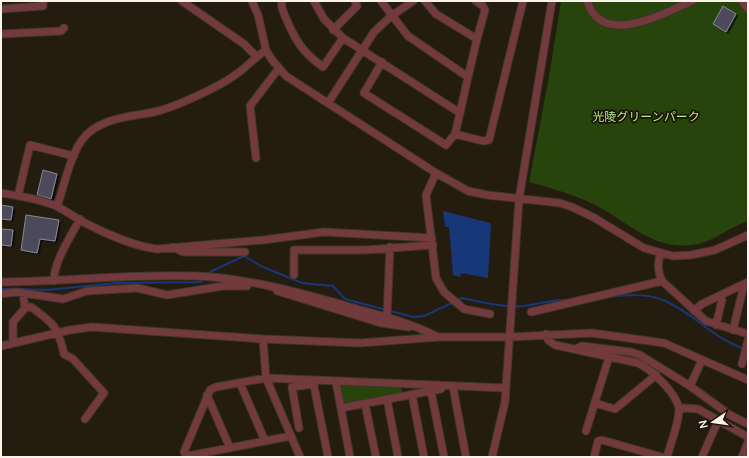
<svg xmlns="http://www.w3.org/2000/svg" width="749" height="458" font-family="Manrope,'Noto Sans JP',sans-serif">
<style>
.green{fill:#27440c}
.water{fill:#163778}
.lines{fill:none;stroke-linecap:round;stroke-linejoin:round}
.stream{stroke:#163778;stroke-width:2}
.building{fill:#4b4a5a;stroke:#878698;filter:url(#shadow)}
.minor-casing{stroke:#3f362a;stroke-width:9}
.minor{stroke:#733a3d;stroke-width:7}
.labels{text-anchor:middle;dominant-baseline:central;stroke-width:3.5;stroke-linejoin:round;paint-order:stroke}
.park-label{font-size:12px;fill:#b2ef87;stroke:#1c1307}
</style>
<defs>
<filter id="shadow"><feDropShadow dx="2" dy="1.5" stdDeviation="0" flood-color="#0009"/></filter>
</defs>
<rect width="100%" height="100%" fill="#251c10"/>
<!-- green -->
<path class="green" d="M561,1H748V221C729,227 713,243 692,245C652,250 626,220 593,204C573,194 550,188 529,182L549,77Z
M340,385L401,387L403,394L344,404Z"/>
<!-- water -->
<path class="water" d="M443,211L490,223L491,226L488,278L461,273L460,277L453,275L449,227H445Z"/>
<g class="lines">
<!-- stream -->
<path class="stream" d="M207,275L212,271L244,256L263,267L302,283L333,286L345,299L413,317L424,316L454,302
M1,289H13
M21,289L46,290L117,283L201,282L205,278
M608,297C626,295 646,293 663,300C693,312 713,339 745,349
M458,300L462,298C482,302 504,308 524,306C539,304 552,299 568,300"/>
</g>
<!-- building -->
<path class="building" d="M723,6L736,14L726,32L713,24Z
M43,170L57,174L51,199L37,195Z
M1,205L13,207L11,220L1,219Z
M26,215L59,220L55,241L40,239L37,253L21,250Z
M1,229L13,230L11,246L1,245Z"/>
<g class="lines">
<!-- minor casing -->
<g class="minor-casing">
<path id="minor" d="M182,1L244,44L256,56
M252,1L258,15L266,50L272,60L286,76L436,173L468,191L487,195L560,203L572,207L593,217L644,248L673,256L691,255L715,250L748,235
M282,1C280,6 283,11 285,16C295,40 302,52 323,67L343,38
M314,1L324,19L343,38L460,113L455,134L446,145L364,93L382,62
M381,1L408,36L468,77L460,113
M425,1L436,14L477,39L468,77
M476,1L483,6L485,10L477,39
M587,1C602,48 662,14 692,1
M742,1L748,9
M1,9L43,6V1
M333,30L357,6L355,1
M1,34L61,31L64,28
M328,103L374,32L390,17L413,1
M455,134L483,141L489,140L523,1
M256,158L250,106L279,68
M436,173L426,195L436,278L444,292L464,309L490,314
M1,193C19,196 41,199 58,207C68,212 77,219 87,224C109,235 133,246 157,249L263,240L324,232L432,238
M18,196L30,145L74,156
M57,206C64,187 70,156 82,140C98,118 129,117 154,112C173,108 219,87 235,75C246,68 254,58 266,50
M173,247L183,252H245
M660,254C658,264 657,271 662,281L706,321L748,334
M294,275V250H365L433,245
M54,281C53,263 71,236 80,219
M1,282C65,281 131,274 195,276C247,278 297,292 347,306C378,315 409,322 438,337
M277,291L381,323L409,327
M23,293L25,308L31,307C53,323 58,326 64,354L73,359L104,393L85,419
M1,294L16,292L63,299L87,291L137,288L167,295L223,286H247
M694,311L702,304L748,282
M531,312L662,281
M387,317L390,247
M716,325L722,300
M733,330L743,289
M546,334L548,340L555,345L638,363C651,369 679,395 679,411C678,426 671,442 667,457
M263,339L266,378L300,457
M13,343V322L25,308
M1,346L70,330L92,327L263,339L360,343L439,337H509L592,333L664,343L748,380
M576,349L582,346L631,352L640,355L690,386
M702,360L690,386L730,415L748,424
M742,364L748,340
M313,381L328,457
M336,382L350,457
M240,383L265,441
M453,387L466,457
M431,391L444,457
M207,395L230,448
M412,395L424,457
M387,399L398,457
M595,403L615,409L656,375
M365,404L376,457
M341,408L441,389
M679,410L684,408L698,409L748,437
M299,428L292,387L314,384
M586,431L609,357
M291,436L188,456L184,452L210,390L216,387L266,378L506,388
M492,457L505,402L519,199L552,1
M594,457L598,441L602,440L662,457
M702,457L718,421
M742,457L748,442"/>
</g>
<!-- minor -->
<use href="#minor" class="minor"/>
</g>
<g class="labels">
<!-- park labels -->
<g class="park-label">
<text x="646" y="116">光陵グリーンパーク</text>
</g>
</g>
<!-- border -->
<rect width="749" height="458" fill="none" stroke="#faf3eb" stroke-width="4"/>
<!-- north arrow -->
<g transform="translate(713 422) rotate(257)" stroke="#1c1307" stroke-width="3" paint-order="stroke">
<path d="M0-3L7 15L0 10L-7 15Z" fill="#faf3eb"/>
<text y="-6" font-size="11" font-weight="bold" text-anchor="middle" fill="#faf3eb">N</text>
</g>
</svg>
